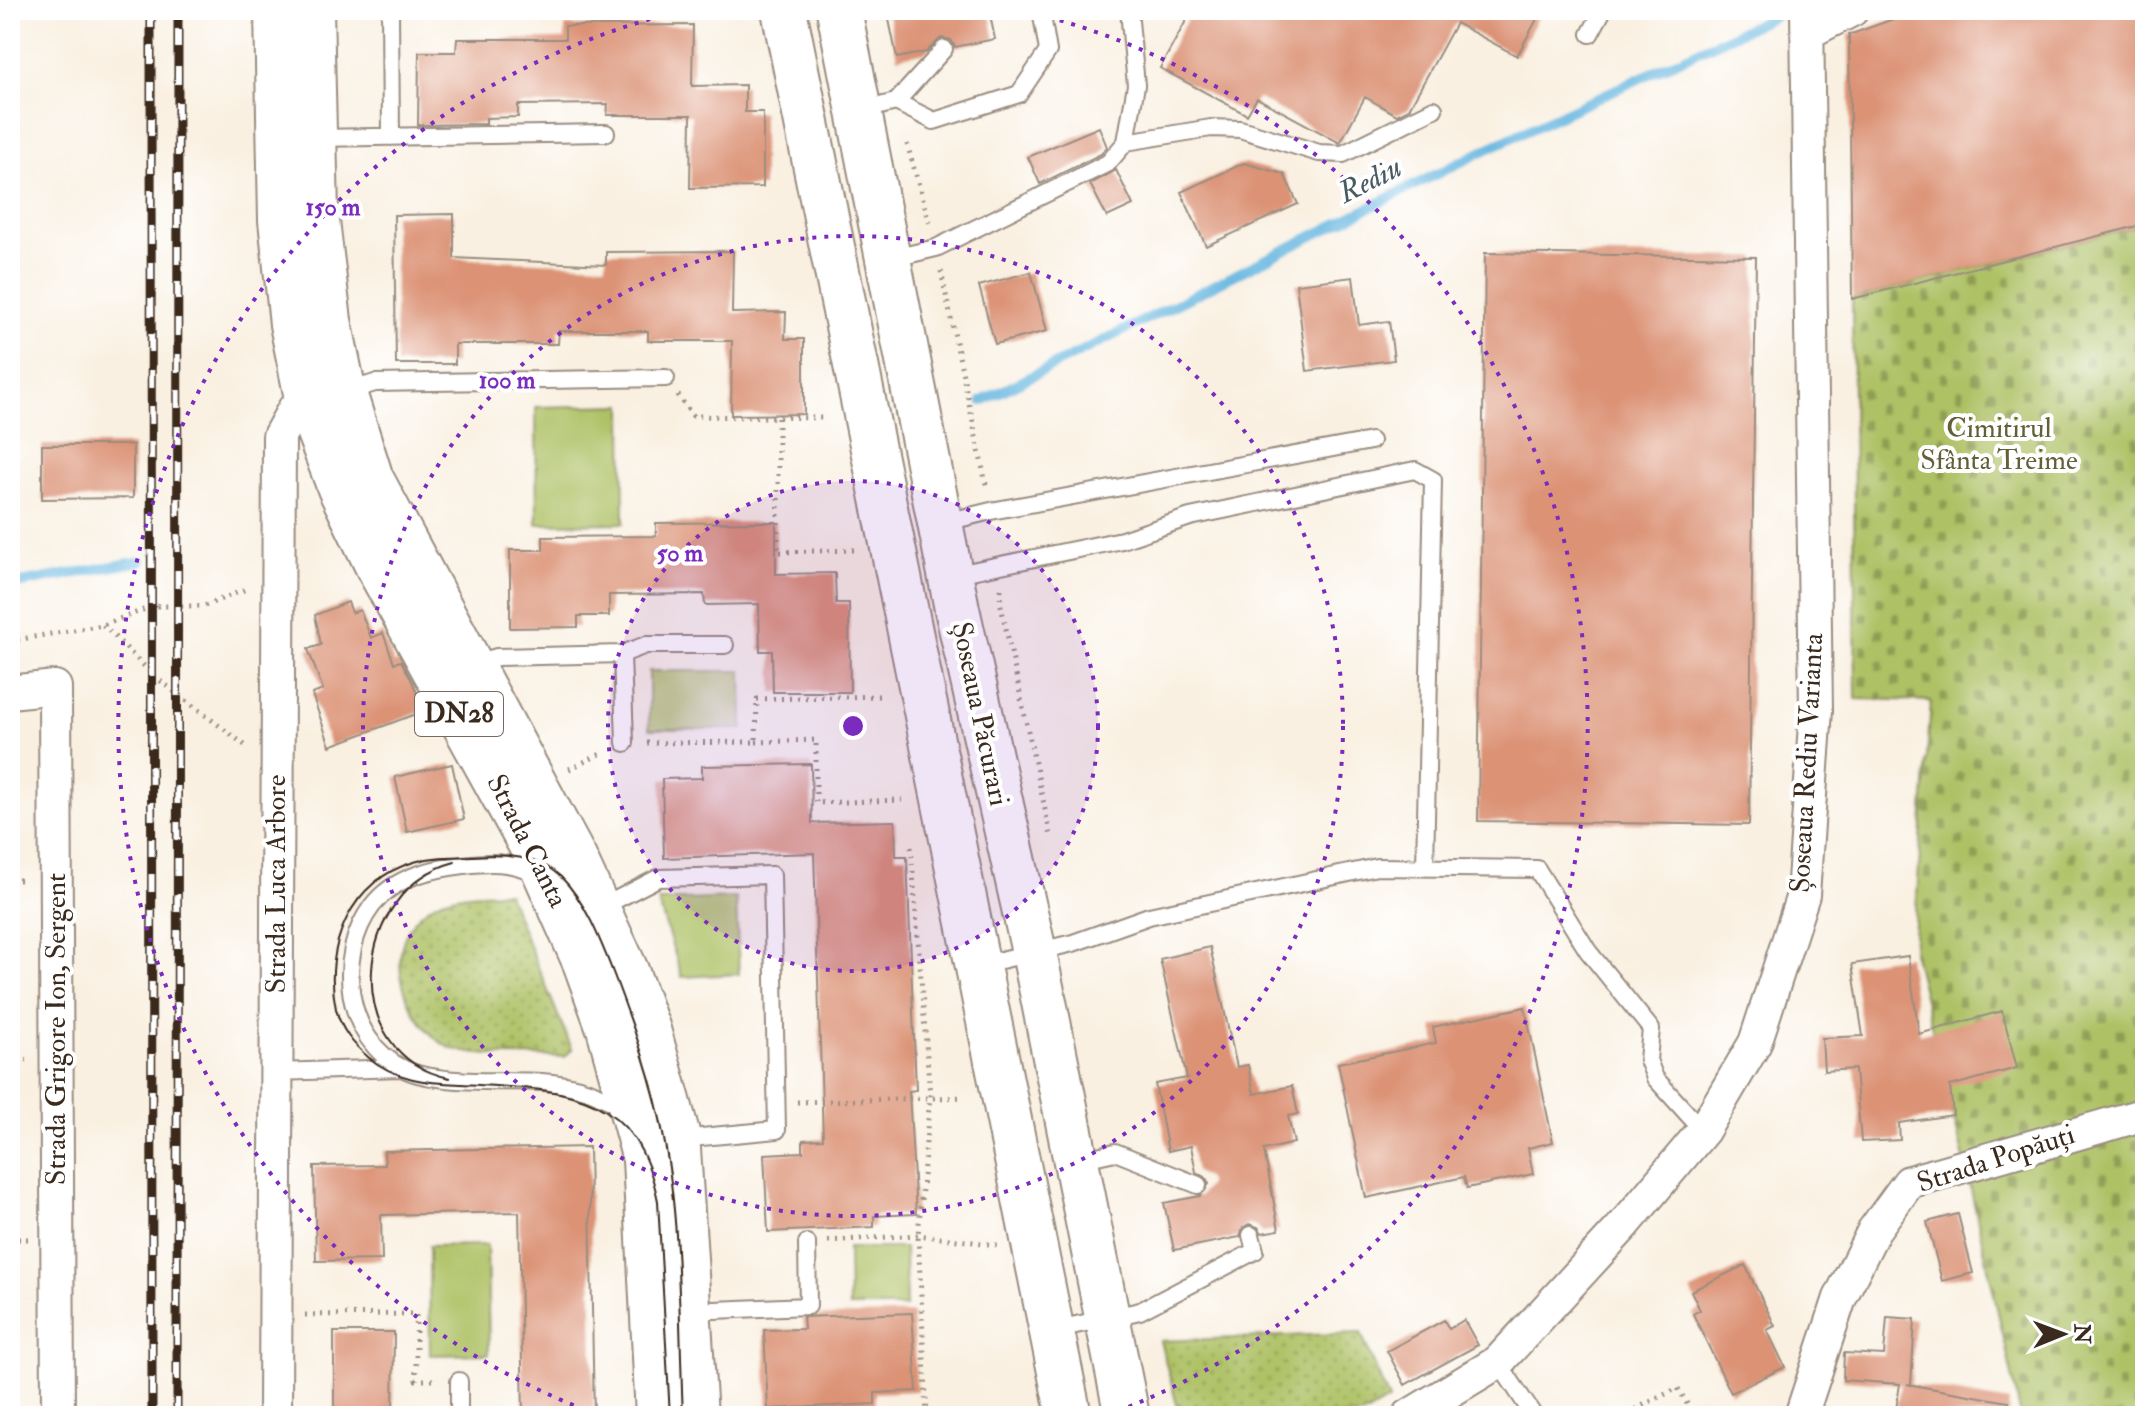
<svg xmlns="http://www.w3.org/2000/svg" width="2155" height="1426" font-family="'IM FELL Double Pica',serif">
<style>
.grass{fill:url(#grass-dots);stroke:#747642;stroke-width:2}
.cemetery{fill:url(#cemetery-stones);stroke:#747642;stroke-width:2}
.green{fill:#aec165;stroke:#747642;stroke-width:2}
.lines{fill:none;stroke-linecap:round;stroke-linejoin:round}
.stream{stroke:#64b5df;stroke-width:10}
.building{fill:#db9274}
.lane-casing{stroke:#9a8d80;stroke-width:20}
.street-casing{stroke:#9a8d80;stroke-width:36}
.primary-casing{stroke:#9a8d80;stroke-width:48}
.path{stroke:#9a8d80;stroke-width:5;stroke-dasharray:2 6;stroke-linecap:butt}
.lane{stroke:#fff;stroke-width:16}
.street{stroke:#fff;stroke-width:32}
.primary{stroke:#fff;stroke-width:44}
.tram{stroke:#3b2a1e;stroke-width:2}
.rail-casing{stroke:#3b2a1e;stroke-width:9}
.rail{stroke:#fff;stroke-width:6;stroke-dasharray:18;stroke-linecap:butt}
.ring{fill:none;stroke:#7b2cbf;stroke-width:4;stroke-dasharray:4 8}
.labels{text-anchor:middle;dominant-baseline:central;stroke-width:8;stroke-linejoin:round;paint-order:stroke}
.shield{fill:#fff;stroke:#766a62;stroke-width:2}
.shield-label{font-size:26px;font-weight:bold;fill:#3b2a1e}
.park-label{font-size:28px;fill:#635f37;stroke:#fff}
.street-label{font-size:28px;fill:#3b2a1e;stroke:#fff}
.water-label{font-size:30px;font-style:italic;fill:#495b62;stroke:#fff}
.centre{fill:#7b2cbf;stroke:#fff;stroke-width:4}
.ring-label{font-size:24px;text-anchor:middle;font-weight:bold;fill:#7b2cbf;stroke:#fff;stroke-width:8;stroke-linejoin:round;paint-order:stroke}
</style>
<defs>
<pattern id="grass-dots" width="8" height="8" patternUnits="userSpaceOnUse" patternTransform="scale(2)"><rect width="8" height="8" fill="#aec165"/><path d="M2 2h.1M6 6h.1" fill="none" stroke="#8f9d53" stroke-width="1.8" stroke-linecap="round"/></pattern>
<pattern id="cemetery-stones" width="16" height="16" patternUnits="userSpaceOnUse" patternTransform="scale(2)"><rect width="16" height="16" fill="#aec165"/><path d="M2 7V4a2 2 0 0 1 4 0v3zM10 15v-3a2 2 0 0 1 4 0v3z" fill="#8f9d53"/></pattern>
</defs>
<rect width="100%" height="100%" fill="#fff"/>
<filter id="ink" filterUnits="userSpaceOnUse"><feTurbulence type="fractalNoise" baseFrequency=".0125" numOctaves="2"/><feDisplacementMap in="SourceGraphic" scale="16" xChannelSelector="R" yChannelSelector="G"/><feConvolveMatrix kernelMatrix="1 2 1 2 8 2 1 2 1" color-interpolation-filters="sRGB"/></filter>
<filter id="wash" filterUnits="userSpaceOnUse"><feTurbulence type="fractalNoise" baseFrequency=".006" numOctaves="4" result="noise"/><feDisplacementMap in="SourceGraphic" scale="32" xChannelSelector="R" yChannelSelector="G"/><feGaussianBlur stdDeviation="1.8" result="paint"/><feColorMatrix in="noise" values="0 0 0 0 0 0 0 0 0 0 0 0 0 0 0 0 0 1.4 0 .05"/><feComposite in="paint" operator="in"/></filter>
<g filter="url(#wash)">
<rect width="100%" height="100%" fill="#f9f0e1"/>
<!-- grass -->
<path class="grass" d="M507,892L572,1049L565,1057C536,1055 467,1060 443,1044C401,1015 379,941 429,907C450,892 483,893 507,892Z
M1361,1333L1389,1400L1362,1416H1180L1160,1341Z"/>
<!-- cemetery -->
<path class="cemetery" d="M2145,224V1416H2021L1965,1163L1913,951L1931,701L1856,699L1852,299Z"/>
<!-- green -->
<path class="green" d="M623,405L624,523L537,524L536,407Z
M649,671H742L743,729H649Z
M736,898L739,974L682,977L658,901Z
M487,1245L489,1354L430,1355L429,1246Z
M848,1248H905L906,1307H849Z"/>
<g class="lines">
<!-- stream -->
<path class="stream" d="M982,401L1485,150L1785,11
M10,585L141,561"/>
</g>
<g id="blocks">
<!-- building -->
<path class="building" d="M887,10H989L995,39L955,47L951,40L941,38L926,52L897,58Z
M1192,10H1542L1517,56L1456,23L1409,109L1397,115L1365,97L1340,143L1257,98L1247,115L1160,68Z
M1918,10H2145V224L1852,299L1849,35Z
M693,25L692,86L745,85V112H763V187L690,188L691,115H607L608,104L518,105V117L486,118V124L418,125L419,52H456L457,39H565V26Z
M1099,127L1107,147L1101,154L1040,184L1028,157Z
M1244,163L1284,174L1298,204L1206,246L1181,192Z
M1116,170L1133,205L1107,217L1090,184Z
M454,214V258L606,265V252L733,251L732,313L786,312L785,339H804V414L731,415L732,341H648V331H559L558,344H455V364H396L394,215Z
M1485,253L1756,257L1749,825L1478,821Z
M1031,272L1047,331L995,344L979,286Z
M1353,277L1359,325L1389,321L1394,360L1307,371L1296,284Z
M42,445H133V498L42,499Z
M776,522V574L835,573L836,603H849L850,692H773L772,651H760L759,604L705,605L704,594L609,595V616H578V627L510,628V550H543V537L656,536V523Z
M348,602L352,613L360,610L371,638L383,633L394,663L401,661L412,681L424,711L330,746L312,694L323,690L308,649L321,645L315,615Z
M452,764L464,819L407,832L395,777Z
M811,764L812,823L895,821L896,856H907L916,1090L909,1091L916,1214L874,1216V1227L768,1232L764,1154L803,1152V1140L823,1139L814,853L664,858L662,779L702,778V766Z
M1210,947L1237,1067L1248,1065L1254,1094L1292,1086L1298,1114L1288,1116L1294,1143L1264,1150L1279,1230L1262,1233L1258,1227L1249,1224L1243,1228L1240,1237L1174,1250L1164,1203L1200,1196L1209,1184L1206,1178L1196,1172L1191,1146L1168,1151L1155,1084L1187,1078L1160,959Z
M1908,956L1919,1034L2002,1011L2017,1068L1950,1086L1953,1115L1899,1123L1900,1140L1861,1142L1855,1069L1824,1071L1822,1038L1863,1036L1852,964Z
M1525,1007L1553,1142L1528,1148L1533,1174L1467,1188L1464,1177L1366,1198L1338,1063L1436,1043L1433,1027Z
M589,1147L594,1416H523L519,1212L381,1215L382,1260L316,1261L314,1166L385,1165L384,1151Z
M1958,1214L1973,1273L1942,1281L1927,1222Z
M1745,1265L1775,1326L1767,1330L1785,1367L1731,1393L1693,1314L1700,1310L1691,1291Z
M912,1313L917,1391L875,1393V1404L768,1409L764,1330L804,1329L803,1317Z
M1887,1317L1915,1319L1911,1385L1907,1384L2009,1402L2008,1416H1895L1900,1384L1843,1380L1844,1353L1884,1355Z
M1444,1320L1449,1329L1464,1320L1478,1345L1405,1385L1387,1351Z
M334,1332H394L393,1416H334Z"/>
</g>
</g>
<g filter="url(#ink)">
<use href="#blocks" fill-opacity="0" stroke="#9a8d80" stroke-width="2"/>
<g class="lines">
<!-- lane casing -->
<g class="lane-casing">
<path id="lane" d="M390,10L391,137
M1590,34L1603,10
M896,102L934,121L1019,94L1048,51L1041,10
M860,111L896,102L944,49
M316,138L606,133
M1126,142L1211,128L1240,129L1319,153L1343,154L1434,109
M890,259L936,248L1108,163L1126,142L1136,85L1129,10
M346,392L375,383L666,378
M942,523L991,511L1371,441
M952,575L1122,540L1190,517L1415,470L1433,480L1425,867
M622,654L625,743
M472,664L497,657L622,654L646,645H725
M534,873C511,861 490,862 464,865C430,869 394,877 372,906C335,955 344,1040 404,1069C437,1085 504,1080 542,1082C558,1083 574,1086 589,1091C600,1095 612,1104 623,1103
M600,908L658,878L772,875L777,1130L680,1139
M980,965L1073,943L1149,916L1377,867L1537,869L1588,951L1651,1029L1648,1060L1655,1078L1703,1131
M276,1072L401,1068
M1079,1160L1115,1152L1198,1185
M691,1311L808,1306L807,1243
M1053,1330L1140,1311L1255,1251L1251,1235
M1498,1362L1534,1416
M459,1381V1416"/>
</g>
<!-- street casing -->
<g class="street-casing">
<path id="street" d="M1809,32L1852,10
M10,692L55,687L58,1416
M275,1416L279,436L294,409L326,398
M1409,1416L1498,1362L1624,1225L1703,1131L1755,1043L1803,895L1816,710L1807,10
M1801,1416L1840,1298L1874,1230L1909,1182L2145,1114"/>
</g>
<!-- primary casing -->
<g class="primary-casing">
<path id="primary" d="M277,10L281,220L292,324L308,403L340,488L379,569L542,865L585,962L609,1028L645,1159L658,1416
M311,10L316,213L329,321L344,393L371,479L574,858L626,971L648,1030L677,1133L695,1416
M784,10L1069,1416
M839,10L957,609L1034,952L1127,1416"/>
</g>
<!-- path -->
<path class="path" d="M907,144L931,227
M941,271L987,489
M678,395L693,416L827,418
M778,418V552L855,550
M1001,589L1000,601L1051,837
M103,625L154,676L246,746
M10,641L103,625L154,606H204L249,588
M756,742L816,740V803L902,800
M647,743L756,742L757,699L882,696
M569,769L603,753
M911,847L930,1096L918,1235L927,1416
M10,880H26
M10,1060H27
M797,1102L964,1097
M10,1239H28
M828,1241L918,1235L997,1245
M305,1315L416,1314V1380H438
M1621,1416L1678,1388L1694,1416"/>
<!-- lane -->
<use href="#lane" class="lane"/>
<!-- street -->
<use href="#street" class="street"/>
<!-- primary -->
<use href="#primary" class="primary"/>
<!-- tram -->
<path class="tram" d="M450,1078C338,1056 352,889 455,862
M670,1416L658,1201C635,1085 559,1090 461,1084C426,1083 396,1080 368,1057C353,1044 341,1030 336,1009C323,947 350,881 414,862C432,856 454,857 473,856C503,854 538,855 561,877C586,902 601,942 614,975C634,1028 654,1083 664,1139C681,1223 679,1329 683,1416"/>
<!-- rail casing -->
<g class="rail-casing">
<path id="rail" d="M151,10L152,1416
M177,1416L178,10"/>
</g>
<!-- rail -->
<use href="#rail" class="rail"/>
</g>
</g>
<!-- distance rings -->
<circle cx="853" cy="726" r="245" fill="#7b2cbf" fill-opacity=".12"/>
<g class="ring">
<circle cx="853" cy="726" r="245"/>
<circle cx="853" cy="726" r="490"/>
<path d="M596 1414A735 735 0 0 1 681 11M1025 11A735 735 0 0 1 1110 1414"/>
</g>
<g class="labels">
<!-- shield labels -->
<rect class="shield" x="415" y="692" width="88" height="44" rx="6"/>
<g class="shield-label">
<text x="459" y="714">DN28</text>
</g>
<!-- park labels -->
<g class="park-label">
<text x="1999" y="428">Cimitirul<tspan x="1999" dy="32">Sfânta Treime</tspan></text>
</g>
<!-- street labels -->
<g class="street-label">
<text transform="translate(980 714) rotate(78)">Șoseaua Păcurari</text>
<text transform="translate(1807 763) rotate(-87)">Șoseaua Rediu Varianta</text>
<text transform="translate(527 841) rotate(63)">Strada Canta</text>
<text transform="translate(276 884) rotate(-90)">Strada Luca Arbore</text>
<text transform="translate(56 1029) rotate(-90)">Strada Grigore Ion, Sergent</text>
<text transform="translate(1996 1159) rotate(-18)">Strada Popăuți</text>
</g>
<!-- water labels -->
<g class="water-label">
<text transform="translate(1370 180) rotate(-27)">Rediu</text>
</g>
</g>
<circle cx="853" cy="726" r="12" class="centre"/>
<g class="ring-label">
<text x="333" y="215">150 m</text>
<text x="507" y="388">100 m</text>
<text x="680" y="561">50 m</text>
</g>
<!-- margin -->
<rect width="2155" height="1426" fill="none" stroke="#fff" stroke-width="40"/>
<!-- north arrow -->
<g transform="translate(2063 1334) rotate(89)" stroke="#ffffff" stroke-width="6" paint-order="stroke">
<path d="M0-6L14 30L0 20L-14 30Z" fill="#3b2a1e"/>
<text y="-12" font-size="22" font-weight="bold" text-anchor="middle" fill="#3b2a1e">N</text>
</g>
</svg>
